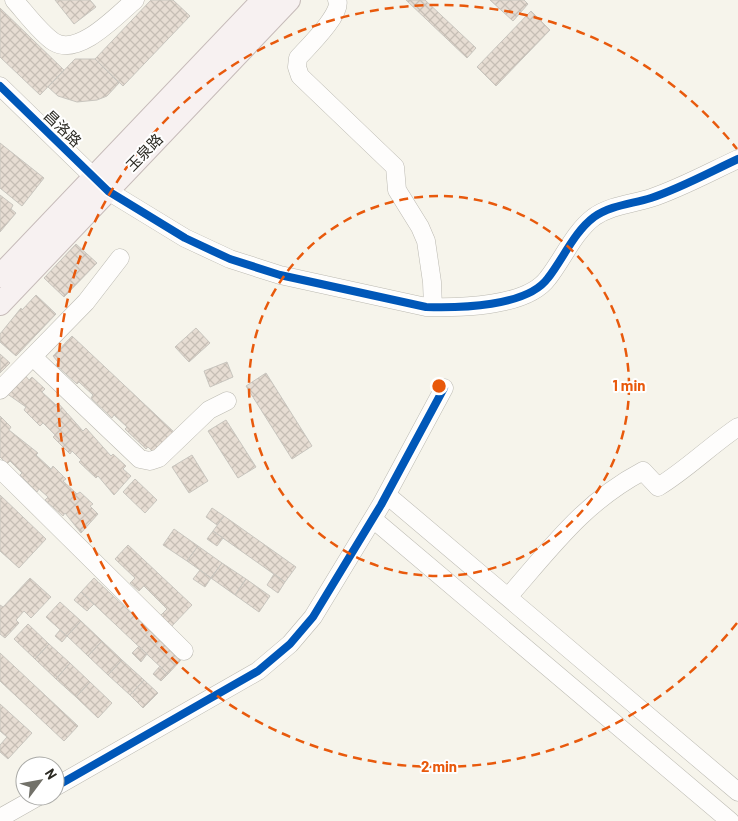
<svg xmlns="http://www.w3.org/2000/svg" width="738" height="821" font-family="Barlow,'Noto Sans SC',sans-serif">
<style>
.building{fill:url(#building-cross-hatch);stroke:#c8c5be}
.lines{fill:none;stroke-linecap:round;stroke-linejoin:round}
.minor-casing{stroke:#bbb9b1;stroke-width:19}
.major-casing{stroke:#c6bbb9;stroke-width:24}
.minor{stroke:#fefdfc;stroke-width:18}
.major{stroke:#f7f1f1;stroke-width:22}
.cycleway-casing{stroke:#fff;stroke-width:11}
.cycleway{stroke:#0057b8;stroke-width:8}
.ring{fill:none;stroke:#e8590c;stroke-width:2.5;stroke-dasharray:9 6}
.labels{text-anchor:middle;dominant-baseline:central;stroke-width:4;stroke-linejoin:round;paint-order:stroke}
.street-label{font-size:15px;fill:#2b2a23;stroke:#fff}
.centre{fill:#e8590c;stroke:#fff;stroke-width:2.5}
.ring-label{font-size:15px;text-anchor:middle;font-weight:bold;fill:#e8590c;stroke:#fff;stroke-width:4;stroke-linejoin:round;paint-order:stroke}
</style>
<defs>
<pattern id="building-cross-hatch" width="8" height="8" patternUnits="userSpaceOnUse" patternTransform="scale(1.25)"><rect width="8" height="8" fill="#e7ddd3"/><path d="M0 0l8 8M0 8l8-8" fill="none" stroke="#c6beb5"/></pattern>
</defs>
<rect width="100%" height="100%" fill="#f6f4eb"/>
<!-- building -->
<path class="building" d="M55,0H90L96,7L74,24Z
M151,0H173L190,16L123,86L95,59Z
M406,0H425L476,48L467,58Z
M490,0H524L528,4L513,21Z
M0,8L64,70L40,95L0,57Z
M531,11L550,30L496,86L477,67Z
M75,59H95L119,83L107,96L97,100L77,102L58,96L48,87Z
M0,143L44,178L22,206L0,188Z
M0,195L13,205L11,209L16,213L0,232Z
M76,244L97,263L64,297L44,278Z
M36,295L56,314L16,356L0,342V334L21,308L22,310Z
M196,328L210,343L189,362L175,347Z
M72,336L175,433L155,454L148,447L146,449L125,429L127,427L114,415L112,418L91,398L93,395L79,382L77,384L56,365L58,362L53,356Z
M0,354L10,363L0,373Z
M227,362L233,377L210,387L204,371Z
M266,373L312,446L292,459L246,386Z
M24,374L29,380L32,377L45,389L42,392L56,405L58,403L83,431L86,428L111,456L113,454L126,466L123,469L131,476L114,495L98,476L96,478L79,462L81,460L72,451L70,454L53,437L55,435L43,423L40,426L24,410L26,407L6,393Z
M0,416L11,427L9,430L38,453L36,455L51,469L53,466L66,479L63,481L77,494L80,492L93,504L90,506L98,514L81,533L65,513L63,516L45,500L48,497L39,489L37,492L20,475L22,473L10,461L7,464L0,457Z
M226,420L256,467L238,478L208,431Z
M192,455L208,481L189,493L172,467Z
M135,479L157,500L145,513L123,492Z
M0,495L46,539L19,568L0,551Z
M212,508L224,516L217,525L206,517Z
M224,516L296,567L285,582L213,531Z
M174,529L198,546L187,561L163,545Z
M213,531L223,538L217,546L207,539Z
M128,545L192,605L169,629L158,618L167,609L144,586L139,591L130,583L135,578L115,559Z
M198,546L222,563L211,578L187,561Z
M222,563L246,579L235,595L211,578Z
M200,570L211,578L205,587L193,579Z
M274,574L285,582L278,593L267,585Z
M30,578L51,597L31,618L24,611L16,620L19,623L5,638L0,634V605L3,607Z
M94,578L181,660L168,674L81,592Z
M246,579L270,596L259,612L235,595Z
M81,592L94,604L87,611L74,600Z
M60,602L81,621L67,636L46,617Z
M81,621L102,641L88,656L67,636Z
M28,624L49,644L35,659L14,639Z
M60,630L67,636L62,642L55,636Z
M102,641L122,660L108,675L88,656Z
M49,644L70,663L56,679L35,659Z
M139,646L147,654L141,662L132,653Z
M0,653L78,726L64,741L0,681Z
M122,660L144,680L130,695L108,675Z
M70,663L90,682L76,697L56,679Z
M160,666L168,674L161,681L153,674Z
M144,680L158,693L143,708L130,695Z
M90,682L112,703L98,718L76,697Z
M0,704L32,733L8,759L0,752V745L7,737L0,731Z"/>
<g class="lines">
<!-- minor casing -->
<g class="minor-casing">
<path id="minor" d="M14,0C24,11 41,34 54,42C79,57 117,15 135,0
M337,0C344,12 307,48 298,58L297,67L300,76L395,167L397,190L420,227L426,241L432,282L433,307
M0,86L108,191L185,238L230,259L280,275L426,307C459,308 527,307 548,278C563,259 574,232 594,217C611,205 632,204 651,198C681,188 710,172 738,159
M33,357L140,459L150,461L159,458L209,410L227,401
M0,390L86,302L120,258
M0,469L184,651
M387,495L738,792
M373,519L730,821
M508,597C551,548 584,502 643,471L658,487C686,470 710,446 738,427
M55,787L258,671L290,644L313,617L381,505L444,388
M0,818L39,796"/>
</g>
<!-- major casing -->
<g class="major-casing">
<path id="major" d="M0,276L263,0
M0,304L289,0"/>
</g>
<!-- minor -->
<use href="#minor" class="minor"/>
<!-- major -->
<use href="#major" class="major"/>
<!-- cycleway casing -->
<g class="cycleway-casing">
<path id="cycleway" d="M0,86L108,191L185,238L230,259L280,275L426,307C459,308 527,307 548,278C563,259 574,232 594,217C611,205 632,204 651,198C681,188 710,172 738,159
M55,787L258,671L290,644L313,617L381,505L444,388"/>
</g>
<!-- cycleway -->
<use href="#cycleway" class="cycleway"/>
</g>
<!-- distance rings -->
<g class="ring">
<circle cx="439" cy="386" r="190"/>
<path d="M737 623A381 381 0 1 1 737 149"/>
</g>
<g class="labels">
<!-- street labels -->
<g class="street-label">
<text transform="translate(63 128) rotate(44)">昌洛路</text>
<text transform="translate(144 152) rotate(-46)">玉泉路</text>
</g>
</g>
<circle cx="439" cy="386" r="8" class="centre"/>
<g class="ring-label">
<text x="629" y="391">1 min</text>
<text x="439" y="772">2 min</text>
</g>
<!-- north arrow -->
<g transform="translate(40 781) rotate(58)"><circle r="24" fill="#ffffff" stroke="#aaaaa7"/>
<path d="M0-4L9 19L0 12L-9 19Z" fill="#727169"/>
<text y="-8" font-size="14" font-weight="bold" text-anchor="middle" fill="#2b2a23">N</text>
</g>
</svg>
